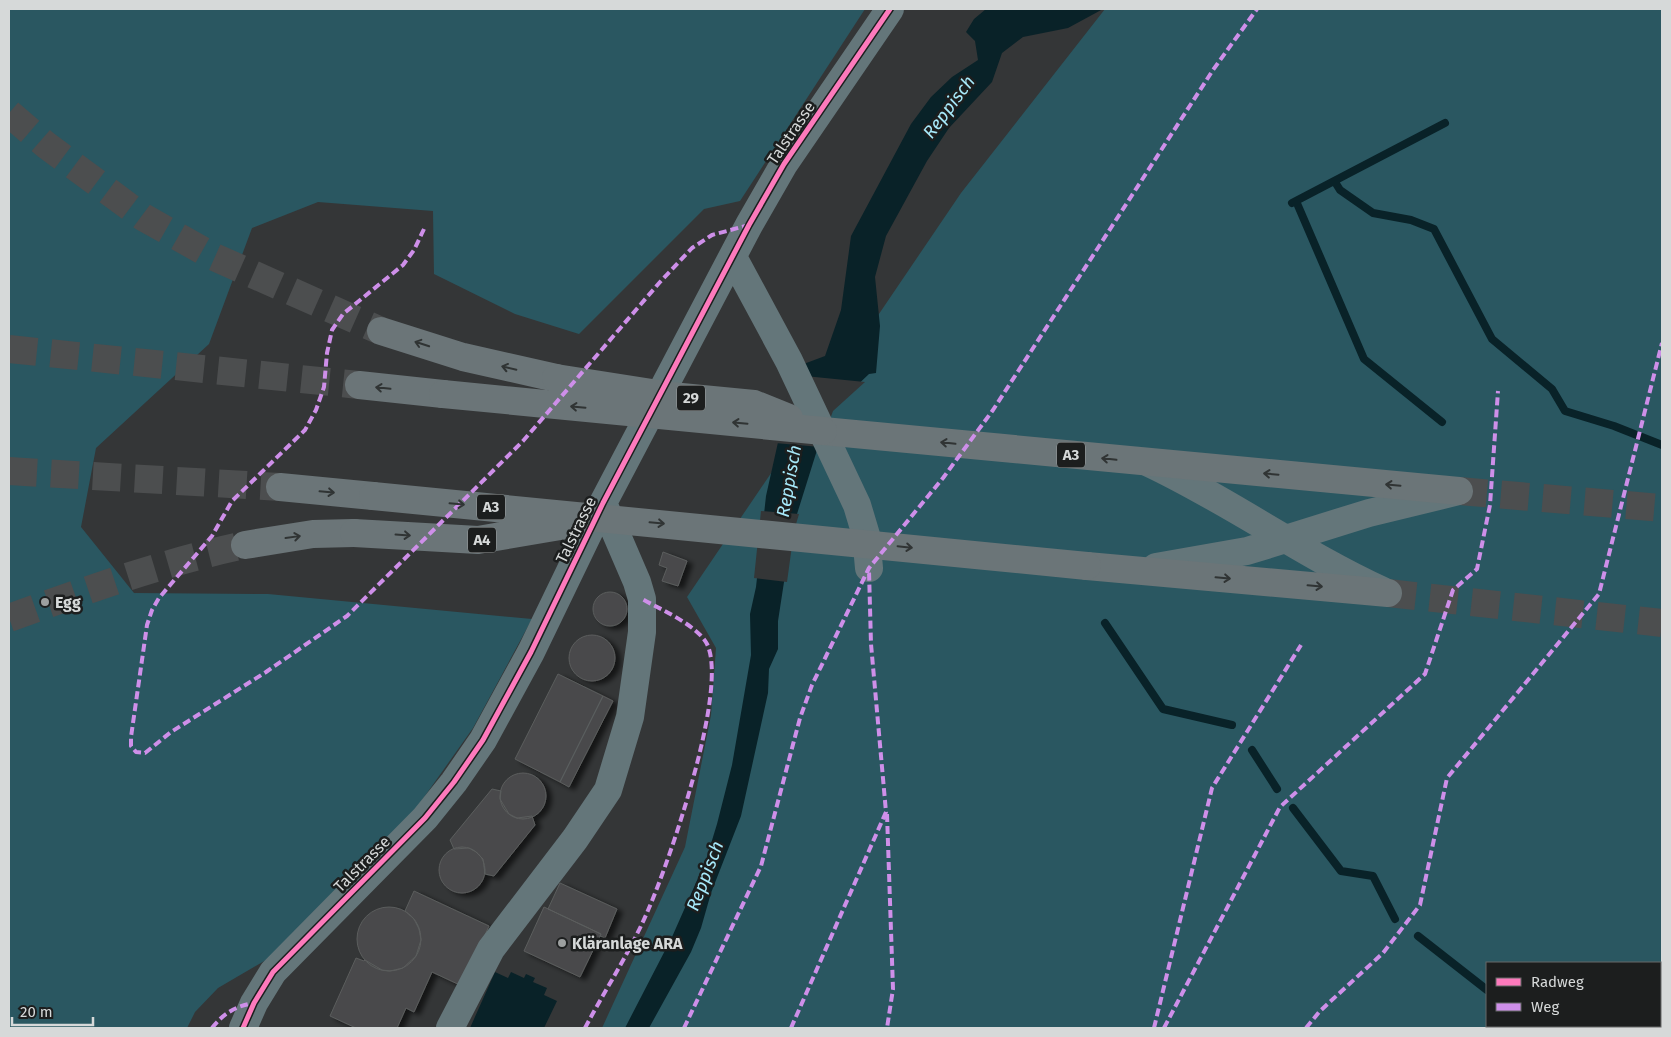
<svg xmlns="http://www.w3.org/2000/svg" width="1671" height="1037" font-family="'Fira Sans',sans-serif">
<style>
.green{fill:#2a5761;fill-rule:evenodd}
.water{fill:#092228}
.pier{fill:#343637}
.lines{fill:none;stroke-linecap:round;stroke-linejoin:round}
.stream{stroke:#092228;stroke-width:8}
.building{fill:#494a4b;stroke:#5b5d5d;filter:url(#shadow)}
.highway-tunnel{stroke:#4c4e4f;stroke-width:28;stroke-dasharray:28 14;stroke-linecap:butt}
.minor{stroke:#64767a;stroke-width:28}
.highway{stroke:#6b7578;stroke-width:28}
.highway-bridge{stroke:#6b7578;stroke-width:28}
.quiet{stroke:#ce8fe9;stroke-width:4;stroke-dasharray:8 4;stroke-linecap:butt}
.cycleway-casing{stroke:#1c1e1e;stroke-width:8}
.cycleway{stroke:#fd7abc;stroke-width:5}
.oneway{stroke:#303434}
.poi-dot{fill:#9da0a0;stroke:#1c1e1e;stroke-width:2}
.labels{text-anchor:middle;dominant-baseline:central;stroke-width:5;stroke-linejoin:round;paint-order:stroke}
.shield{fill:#1c1e1e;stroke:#9ea1a1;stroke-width:1}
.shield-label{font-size:15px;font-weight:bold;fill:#d6d9d9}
.street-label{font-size:16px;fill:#d6d9d9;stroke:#1c1e1e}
.poi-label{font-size:16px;font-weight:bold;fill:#d6d9d9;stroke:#1c1e1e;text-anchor:start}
.water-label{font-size:18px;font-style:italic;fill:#a7e9fa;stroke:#1c1e1e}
</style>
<defs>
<filter id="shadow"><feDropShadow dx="5.5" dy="3" stdDeviation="2.5" flood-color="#0009"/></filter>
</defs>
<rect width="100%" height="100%" fill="#343637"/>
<!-- green -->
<path class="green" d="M9,9H865L740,201L704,209L579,334L515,314L434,274L433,211L318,202L252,228L209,344L96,448L81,527L134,593L268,594L532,619L473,728L415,810L266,960L218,988L195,1012L187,1028H9Z
M1105,9H1662V1028H602L685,847L711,715L716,648L687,597L961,193ZM1487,963H1660V1026H1487Z"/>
<!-- water -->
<path class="water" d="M986,9H1103L1068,28L1023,37L1002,53L992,82L949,128L927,161L886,236L875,277L880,326L876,373L869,374L831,410L818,447L792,530L778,621V649L769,669L768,693L741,816L711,893L701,928L691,952L649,1028H625L672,937L706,860L717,824L732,765L751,655L750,614L756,587L766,496L785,411L801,365L825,356L841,310L851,236L911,124L931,97L952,77L978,60L975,41L966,32L974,19Z
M495,972L508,978L511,972L524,978L526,974L535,978L533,982L547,988L544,995L557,1001L544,1028H470Z"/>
<!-- pier -->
<path class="pier" d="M795,375L865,382L833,411L820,447L775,443L782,410Z
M761,511L799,514L794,531L787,582L754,578Z"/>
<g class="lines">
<!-- stream -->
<path class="stream" d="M1335,182L1340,190L1373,213L1411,220L1434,229L1492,339L1552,389L1565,411L1614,426L1662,445
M1296,201L1364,359L1442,422
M1292,203L1445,123
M1105,623L1163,709L1232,725
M1252,750L1277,789
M1293,808L1341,871L1373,876L1395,919
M1418,936L1487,990
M1532,1026L1536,1028"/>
</g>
<!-- building -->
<path class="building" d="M663,552L687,561L678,586L662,581L667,568L659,565Z
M593 609a17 17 0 1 1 34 0a17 17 0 1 1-34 0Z
M569 658a23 23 0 1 1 46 0a23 23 0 1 1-46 0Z
M558,674L603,696L560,782L515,759Z
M603,696L613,701L569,787L560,782Z
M500 796a23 23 0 1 1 46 0a23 23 0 1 1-46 0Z
M492,789L501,791L500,799L509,814L517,818L532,816L535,825L494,876L485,874L483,859L476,852L469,848L454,849L450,840Z
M439 870a23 23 0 1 1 46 0a23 23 0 1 1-46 0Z
M560,883L617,909L605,938L600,936L601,934L548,909Z
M414,891L489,926L462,986L432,972L414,1012L406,1008L397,1028H356L330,1016L356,958L364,961L365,960L382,970L390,971L403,968L416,956L421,940L419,929L414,919L405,911Z
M544,907L601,934L580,977L524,951Z
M357 939a32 32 0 1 1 64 0a32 32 0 1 1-64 0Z"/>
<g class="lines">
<!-- highway-tunnel -->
<path class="highway-tunnel" d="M9,113L46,145L143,217L214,257L381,331
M9,349L359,385
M9,471L280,487
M1459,491L1662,508
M1388,593L1662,623
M9,618C87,590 164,562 245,545"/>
<!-- minor -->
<path class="minor" d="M733,257L789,361L857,505L866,535L869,568
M1149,463C1230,501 1302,554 1383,591
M1156,567L1247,551L1369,513L1455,492
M243,1028L254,1003L273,972L425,818L454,782L483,740L531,652L603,503L749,225L784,164L890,9
M450,1028L491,949L575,839L608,790L630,717L642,632V599L637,582L603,503"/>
<!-- highway -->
<path class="highway" d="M381,331L463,357L556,378
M359,385L443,394
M823,431L1459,491
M280,487L373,496
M245,545L313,534L354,533
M1087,566L1388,593"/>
<!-- highway-bridge -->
<path class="highway-bridge" d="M556,378L671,396L754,404L789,418
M443,394L823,431
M373,496L1087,566
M354,533L478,540L572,524"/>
<!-- quiet -->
<path class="quiet" d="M424,229L414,250L403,265L343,314L332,330L327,353L324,387L316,410L305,430L232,501L212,536L159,598L152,610L147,625L131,737V746L136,752L145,753L171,732L266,672L347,616L523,441L660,282L692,248L712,235L749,225
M887,814L893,989L887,1028
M212,1028C223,1014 235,1006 254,1003
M585,1028C606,988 632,949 649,908C670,859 729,689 707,644C697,625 660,609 642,599
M684,1028L761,866L800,718L812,685L869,568L943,478L993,410L1213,70L1257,9
M791,1028L886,812L871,644L869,571
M1154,1028L1212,788L1301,645
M1164,1028L1280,807L1425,674L1453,590L1477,569L1490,505L1498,391
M1306,1028L1320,1011L1383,953L1420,905L1447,778L1599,594L1662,343"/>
<!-- cycleway casing -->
<g class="cycleway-casing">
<path id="cycleway" d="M243,1028L254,1003L273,972L425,818L454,782L483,740L531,652L603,503L749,225L784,164L890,9"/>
</g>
<!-- cycleway -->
<use href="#cycleway" class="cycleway"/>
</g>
<!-- one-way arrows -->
<defs><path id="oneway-shaft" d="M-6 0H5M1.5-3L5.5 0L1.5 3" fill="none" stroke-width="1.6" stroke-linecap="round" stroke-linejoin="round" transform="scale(1.25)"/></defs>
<g class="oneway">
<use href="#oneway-shaft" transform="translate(422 344) rotate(-162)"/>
<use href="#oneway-shaft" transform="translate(509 368) rotate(-167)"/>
<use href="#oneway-shaft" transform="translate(383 388) rotate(-174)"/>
<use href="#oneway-shaft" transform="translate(578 407) rotate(-175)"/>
<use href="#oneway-shaft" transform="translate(740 423) rotate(-175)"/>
<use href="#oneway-shaft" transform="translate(948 443) rotate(-174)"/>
<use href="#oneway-shaft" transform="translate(1109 459) rotate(-174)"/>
<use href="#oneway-shaft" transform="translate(1271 474) rotate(-175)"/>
<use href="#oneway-shaft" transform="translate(1393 485) rotate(-175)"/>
<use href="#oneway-shaft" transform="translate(327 492) rotate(5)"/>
<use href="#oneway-shaft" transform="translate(457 504) rotate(5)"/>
<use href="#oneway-shaft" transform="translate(657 523) rotate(5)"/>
<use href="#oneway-shaft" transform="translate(403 535) rotate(4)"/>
<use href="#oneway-shaft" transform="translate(293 537) rotate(-8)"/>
<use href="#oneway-shaft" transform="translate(905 547) rotate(6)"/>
<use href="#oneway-shaft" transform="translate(1223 578) rotate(5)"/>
<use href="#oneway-shaft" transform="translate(1315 586) rotate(5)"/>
</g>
<!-- markers -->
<g class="poi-dot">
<circle cx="45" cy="602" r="5"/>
<circle cx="562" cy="943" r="5"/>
</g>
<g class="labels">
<!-- shield labels -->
<g class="shield">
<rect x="677" y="385.5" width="28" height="25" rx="4"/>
<rect x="1057" y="442.5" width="28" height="25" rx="4"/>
<rect x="477" y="494.5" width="28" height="25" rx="4"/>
<rect x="468" y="527.5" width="28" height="25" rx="4"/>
</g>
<g class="shield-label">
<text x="691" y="398">29</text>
<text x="1071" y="455">A3</text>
<text x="491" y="507">A3</text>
<text x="482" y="540">A4</text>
</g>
<!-- street labels -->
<g class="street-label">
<text transform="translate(791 133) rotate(-56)">Talstrasse</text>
<text transform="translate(576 530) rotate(-64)">Talstrasse</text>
<text transform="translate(362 864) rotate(-45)">Talstrasse</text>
</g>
<!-- poi labels -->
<g class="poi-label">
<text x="55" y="602">Egg</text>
<text x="572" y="943">Kläranlage ARA</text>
</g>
<!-- water labels -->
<g class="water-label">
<text transform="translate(949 107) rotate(-53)">Reppisch</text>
<text transform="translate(789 481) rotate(-80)">Reppisch</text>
<text transform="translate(705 876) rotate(-69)">Reppisch</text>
</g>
</g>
<!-- border -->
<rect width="1671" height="1037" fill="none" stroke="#d6d9d9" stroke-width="20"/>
<!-- legend -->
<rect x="1486" y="962" width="175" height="65" fill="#1c1e1e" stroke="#666969"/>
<rect x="1496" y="978" width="25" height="8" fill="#fd7abc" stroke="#666969"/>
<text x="1531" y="987" font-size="15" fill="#d6d9d9">Radweg</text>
<rect x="1496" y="1003" width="25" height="8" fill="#ce8fe9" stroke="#666969"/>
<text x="1531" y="1012" font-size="15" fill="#d6d9d9">Weg</text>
<!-- scale -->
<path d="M12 1017v8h81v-8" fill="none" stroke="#d6d9d9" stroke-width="2.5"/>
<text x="20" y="1017" font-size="15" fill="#d6d9d9" stroke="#1c1e1e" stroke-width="4" paint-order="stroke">20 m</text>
</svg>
